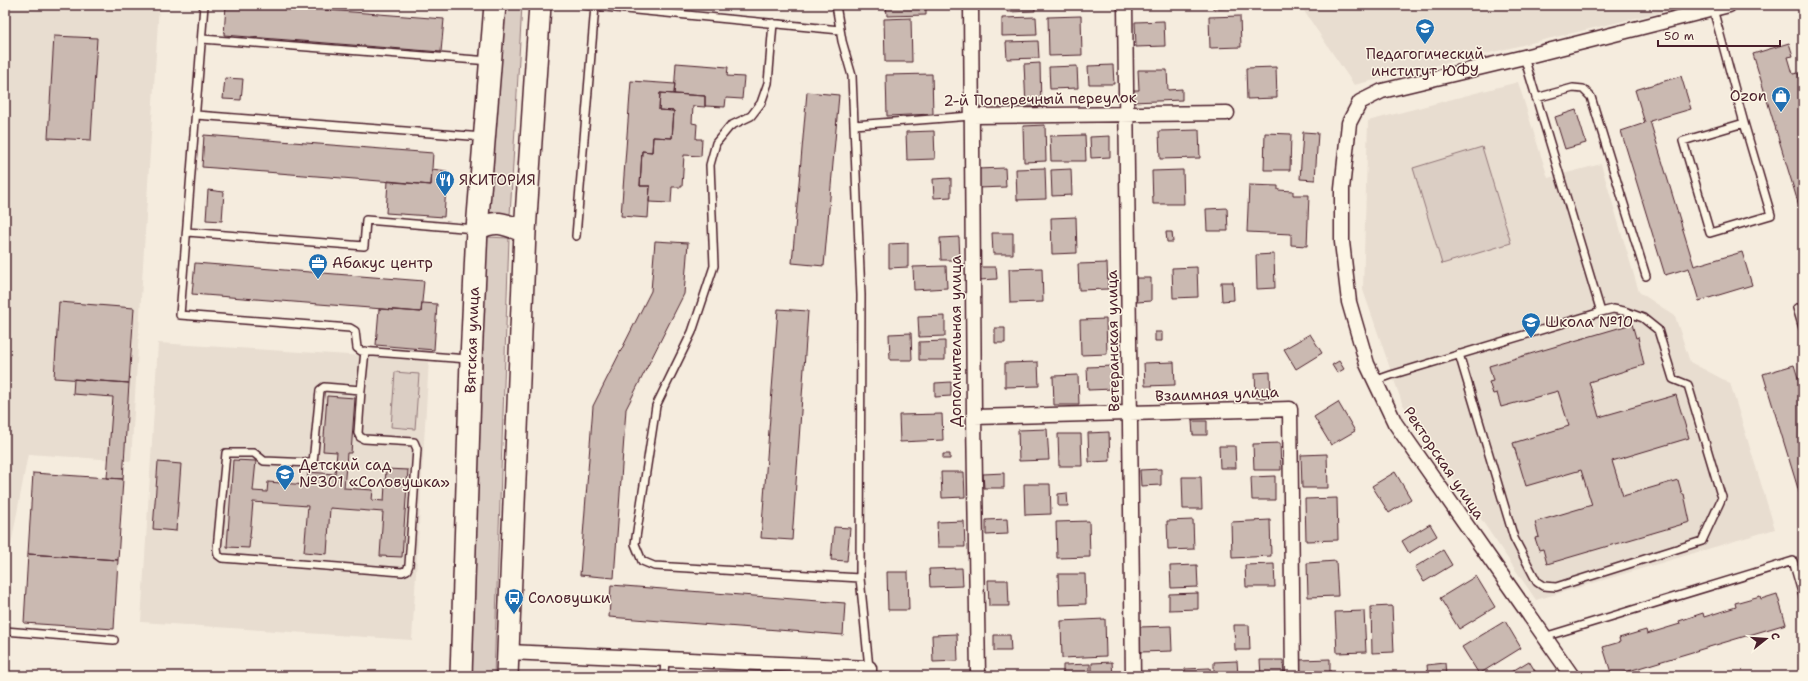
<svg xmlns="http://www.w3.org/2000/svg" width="1808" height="681" font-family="'Shantell Sans',sans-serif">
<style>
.built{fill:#e8ddd0}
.green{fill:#dbcec4;stroke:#927678}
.building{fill:#cab9b1;stroke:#4a1f2b}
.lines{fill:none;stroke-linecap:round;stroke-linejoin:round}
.lane-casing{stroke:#4a1f2b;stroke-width:10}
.street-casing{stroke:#4a1f2b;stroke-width:17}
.primary-casing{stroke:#4a1f2b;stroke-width:24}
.lane{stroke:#fcf5e5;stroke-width:7}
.street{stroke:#fcf5e5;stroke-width:14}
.primary{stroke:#fcf5e5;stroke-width:21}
.labels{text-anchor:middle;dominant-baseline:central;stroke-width:3;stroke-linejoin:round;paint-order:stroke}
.poi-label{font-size:15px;fill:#4a1f2b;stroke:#fcf5e5;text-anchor:start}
.street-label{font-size:15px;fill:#4a1f2b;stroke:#fcf5e5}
</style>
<rect width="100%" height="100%" fill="#f5ecde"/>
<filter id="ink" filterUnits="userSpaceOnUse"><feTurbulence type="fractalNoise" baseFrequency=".025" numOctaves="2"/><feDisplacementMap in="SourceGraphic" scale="8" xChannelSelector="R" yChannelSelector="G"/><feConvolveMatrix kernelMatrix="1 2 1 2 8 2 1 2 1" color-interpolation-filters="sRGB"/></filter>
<g filter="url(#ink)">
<!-- built -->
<path class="built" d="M5,5H159L131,461L28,454L11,545H5Z
M1300,5H1691L1354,85Z
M1518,82L1548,178L1601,164L1639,292L1675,316L1690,362L1730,383L1775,529L1536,600L1402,403L1363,290L1368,121Z
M158,343L429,360L412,640L141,622Z"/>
<!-- green -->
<path class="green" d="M503,5H522L510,216H486Z
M1482,147L1511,243L1442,264L1413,168Z
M486,237L509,238L494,676H472Z
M395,372L419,374L415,429L391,427Z"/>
<!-- building -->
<path class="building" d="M226,5H261L444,19L441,52L224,35Z
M886,5H926V15L887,16Z
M1007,5H1035V11L1007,12Z
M1213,5H1239L1240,8L1213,9Z
M1081,16L1082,55L1049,56L1048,17Z
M1240,16L1241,47L1210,48L1209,17Z
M1036,17L1037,35L1002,36V18Z
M911,18L912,62H885L884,19Z
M1164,21L1165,46L1136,47L1135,22Z
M54,36L97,38L91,140L48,138Z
M1038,41L1039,58L1007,59L1006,42Z
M1789,43L1793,56L1788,57L1793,74L1798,73L1803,90V99L1800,100L1803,108V219L1753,54Z
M676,63L728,67L727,76L744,77L742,99L726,98L725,107L705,106V96L674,94Z
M1040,63L1041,107H1026L1024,64Z
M1113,65L1114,84H1089L1088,66Z
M1077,66L1078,88L1050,89L1049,67Z
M1276,67L1277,98L1247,99L1246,68Z
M1138,70H1167L1168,90L1182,89V100L1132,102V90H1139Z
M932,74L933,114L887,116L886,75Z
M1681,76L1691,109L1650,121L1694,266L1742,252L1752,285L1699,301L1689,268L1665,275L1621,131L1645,123L1635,90Z
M225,78L243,79L241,100L223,99Z
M631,81L675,84L674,94L660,93L659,110L674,111L672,138L653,137L652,152L642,151L640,186H650L648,218L621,216Z
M807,92L839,95L824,266L792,263Z
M660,93L705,96V107L693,106L692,123L697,124L696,139H702L701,156L684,155L682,187H672L671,203L649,202L650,186H640L642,151L652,152L653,137L672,138L674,111L659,110Z
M1576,110L1586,143L1565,149L1555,117Z
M1045,125L1046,161L1024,162L1023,126Z
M1199,130L1200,158L1160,159L1159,131Z
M934,131L935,159L907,160L906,132Z
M1303,132L1318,133L1315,180L1300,179Z
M1265,133L1291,134L1290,170H1264Z
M204,135L433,153L431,185L202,167Z
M1085,135L1086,161H1051L1050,136Z
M1110,136V157L1091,158L1090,137Z
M1005,168L1006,187L978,188L977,169Z
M1045,168L1046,199L1017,200L1016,169Z
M432,169L447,171L444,217L386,213L388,181L431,185Z
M1071,169L1072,195L1052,196L1051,170Z
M1183,170L1184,204H1153L1152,171Z
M951,178V197L934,198L933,179Z
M1249,185L1278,186V190L1293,191V195H1309L1307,246L1291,245V234L1247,232Z
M208,190L224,192L222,221L206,220Z
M1227,208L1228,231H1207L1206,209Z
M1076,217L1077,253L1052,254L1051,218Z
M1166,232H1172L1173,242H1167Z
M992,233H1013V254H993Z
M959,237L960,260H941L940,238Z
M655,241L688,243L684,294L626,409L614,578L580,575L593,406L651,291Z
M908,243V267L889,268V244Z
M1274,254L1275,288L1257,289L1256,255Z
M195,263L424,281L421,312L192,294Z
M1107,263L1108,289L1079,290L1078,264Z
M946,266L947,288L914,290L913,267Z
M978,267H996L997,279L979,280Z
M1197,267L1198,297L1173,298L1172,268Z
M1042,268L1043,302L1010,303L1009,269Z
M1136,278H1151V301L1137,302Z
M1221,282H1233L1234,300L1222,301Z
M59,302L134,308L129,383L54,378Z
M422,303L437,304L434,350L376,345L379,309L421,312Z
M778,309L808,311L792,540L761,538Z
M945,316V336L919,337L918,317Z
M1106,319L1107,354L1081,355L1080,320Z
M1632,324L1636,338L1638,337L1644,365L1589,382L1599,417L1676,395L1689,438L1612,461L1623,496L1678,480L1682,494H1684L1690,522L1547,564L1543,549L1539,550L1535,538L1539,537L1535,522L1592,505L1581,470L1526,486L1513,443L1569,426L1558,391L1501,407L1497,393L1493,394L1489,382L1493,381L1489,366Z
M995,328H1005V343H995Z
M1155,332H1162V341H1155Z
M911,333L912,360H890L889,334Z
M1310,334L1322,353L1296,369L1284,349Z
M945,341V360H919V342Z
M1339,361L1344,369L1337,373L1332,365Z
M1038,362L1039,386L1005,387V363Z
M1174,362L1175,385L1145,386L1144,363Z
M1794,365L1799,381L1803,380V505L1763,374Z
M1113,366L1114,389L1088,390L1087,367Z
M1270,372L1271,398H1256L1255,373Z
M1078,375L1079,405H1054L1053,376Z
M74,379L129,383L123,479L107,478L113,397L73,394Z
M951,382V396L935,397V383Z
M327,396L355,398L351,453H347L344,488L373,490L372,500L384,501L386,469L408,470L402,557L380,556L383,512L330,508L327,554L304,552L308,506L253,502L249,548L227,547L233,460L256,461L253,491L267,492L268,482L307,485L308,472L335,474L337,452L323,451Z
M1338,402L1355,431L1331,445L1314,417Z
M942,414L943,440L900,442L899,415Z
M1192,421H1207V435H1193Z
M1047,429L1049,460L1019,461L1018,430Z
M1109,432L1110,461L1089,462L1088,433Z
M1058,434H1081L1082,466H1059Z
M1280,443L1281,470H1254L1253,444Z
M1219,446H1235L1236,468H1220Z
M943,454H950V459H943Z
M1327,454L1328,488H1302L1301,455Z
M158,462L181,464L176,531L153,529Z
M1161,469V485L1141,486L1140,470Z
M941,472H964L965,497L942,498Z
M1395,472L1411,499L1389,513L1372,486Z
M33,473L123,479L118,560L28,554Z
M1004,473V488H984L983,474Z
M1275,476V500H1252L1251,477Z
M1182,477H1201L1202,509H1183Z
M1024,484H1050L1051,514L1025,515Z
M1067,493L1068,506H1058V494Z
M1337,498L1338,540L1306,541L1305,499Z
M1007,519L1008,534L986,535V520Z
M1193,520L1194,549L1168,550L1167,521Z
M1270,520L1271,556L1232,558L1231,522Z
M964,521L965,547H938L937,522Z
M1089,521L1090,557L1057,558L1056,522Z
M1430,524L1437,536L1409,553L1402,541Z
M834,527L850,528L847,561L831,560Z
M1443,550L1452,565L1424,582L1415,567Z
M28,554L118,560L114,629L24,623Z
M1336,561L1338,596L1308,597L1307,563Z
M1274,564L1275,587H1246L1245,565Z
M1197,565L1198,587L1171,588L1170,566Z
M962,568L963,586L930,587L929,569Z
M887,572H908L909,610H888Z
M1058,574H1085L1086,604L1059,605Z
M1476,576L1495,607L1459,629L1440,598Z
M988,580H1008L1009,606H989Z
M611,585L845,603L843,635L609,617Z
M1198,593V609L1169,610V594Z
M1777,594L1786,624L1612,676L1603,647L1620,642L1619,638L1646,630L1647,634L1680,624L1679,621L1703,613L1704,617L1736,607L1735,603L1760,596L1761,599Z
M1392,606L1394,652L1372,653L1371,607Z
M1364,611L1366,652L1337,653L1335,612Z
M1105,619L1106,656L1062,658L1061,621Z
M1505,621L1521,648L1479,674L1462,647Z
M1234,625H1249L1250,650H1235Z
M1171,626L1172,651L1140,652L1139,627Z
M957,634L958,661L933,662L932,635Z
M994,635H1010L1011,651H994Z
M1330,659V676H1299V660Z
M1260,660H1283L1284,676H1261Z
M1237,661L1238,676H1214V662Z
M1529,661L1538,676H1506V675Z
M1112,662L1113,676H1092V663Z
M1445,663L1446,676H1428L1427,665Z
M1090,664V676H1063V665Z
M1210,668L1211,676H1185V669Z"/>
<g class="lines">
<!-- lane casing -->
<g class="lane-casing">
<path id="lane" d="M204,5L180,315L350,328L355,331L357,348L361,351L468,359
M584,5L840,30
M836,5L842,41L852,76L861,295L860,578L869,668
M1713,9L1744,123L1771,215L1710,233L1683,141L1744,123
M773,23L768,83L761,103L751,116L730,126L716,143L710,165L714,266L692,332L656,406L635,544L642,561L654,566L860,578
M202,39L490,61
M1524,57L1601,312
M1536,98L1573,88L1583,89L1591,97L1646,276
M196,115L483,137
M854,125L971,116
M187,232L364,246L366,220L475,229
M576,236L595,6
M1797,308L1803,328
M1374,381L1391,375L1601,312L1613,309L1624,311L1643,318L1658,330L1673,379L1688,385L1720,492L1722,497L1720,502L1702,541L1556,587L1543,586L1537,582L1514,538L1459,354
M361,390L358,433L360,437L364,439L414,442L417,449L409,565L407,570L402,572L222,558L218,555L217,549L226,453H254L264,461L313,463L320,390L324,387L361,390L365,351
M5,631L114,640
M1544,637L1793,561L1803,596
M664,676L665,658"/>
</g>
<!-- street casing -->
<g class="street-casing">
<path id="street" d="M971,5L974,417L978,676
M1125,5L1133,676
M971,116L1227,113
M974,417L1290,409L1293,676
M508,652L869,668V676
M1572,676L1395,423L1367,364L1349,302L1342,242V189L1349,123L1360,102L1382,91L1524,57L1729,5"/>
</g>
<!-- primary casing -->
<g class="primary-casing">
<path id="primary" d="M477,229C497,219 505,224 525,232
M461,676L471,360L477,229L495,5
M507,676L525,232L540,5"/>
</g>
<!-- lane -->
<use href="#lane" class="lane"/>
<!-- street -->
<use href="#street" class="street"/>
<!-- primary -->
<use href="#primary" class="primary"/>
</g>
</g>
<!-- icons -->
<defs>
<g id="university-pin" transform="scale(1)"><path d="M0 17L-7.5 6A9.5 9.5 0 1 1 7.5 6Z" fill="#1f6fb2" stroke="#fcf5e5"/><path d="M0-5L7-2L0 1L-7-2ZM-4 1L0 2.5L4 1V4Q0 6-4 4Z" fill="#fff"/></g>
<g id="shop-pin" transform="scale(1)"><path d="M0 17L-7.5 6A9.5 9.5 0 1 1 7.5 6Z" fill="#1f6fb2" stroke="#fcf5e5"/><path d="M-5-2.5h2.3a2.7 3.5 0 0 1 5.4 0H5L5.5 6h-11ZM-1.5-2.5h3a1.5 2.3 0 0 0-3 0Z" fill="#fff"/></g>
<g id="restaurant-pin" transform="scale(1)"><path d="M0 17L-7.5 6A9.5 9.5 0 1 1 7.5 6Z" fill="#1f6fb2" stroke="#fcf5e5"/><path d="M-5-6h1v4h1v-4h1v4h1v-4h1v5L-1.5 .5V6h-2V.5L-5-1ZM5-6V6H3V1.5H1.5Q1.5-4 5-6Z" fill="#fff"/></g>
<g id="office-pin" transform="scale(1)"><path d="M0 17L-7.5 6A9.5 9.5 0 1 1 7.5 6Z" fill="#1f6fb2" stroke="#fcf5e5"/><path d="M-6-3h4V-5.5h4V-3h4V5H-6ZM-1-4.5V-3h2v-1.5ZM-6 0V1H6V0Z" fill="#fff"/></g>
<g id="school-pin" transform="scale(1)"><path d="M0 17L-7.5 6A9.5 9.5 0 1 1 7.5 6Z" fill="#1f6fb2" stroke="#fcf5e5"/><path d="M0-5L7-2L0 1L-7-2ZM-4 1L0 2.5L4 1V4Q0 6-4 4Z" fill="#fff"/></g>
<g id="bus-pin" transform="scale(1)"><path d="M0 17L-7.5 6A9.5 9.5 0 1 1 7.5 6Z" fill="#1f6fb2" stroke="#fcf5e5"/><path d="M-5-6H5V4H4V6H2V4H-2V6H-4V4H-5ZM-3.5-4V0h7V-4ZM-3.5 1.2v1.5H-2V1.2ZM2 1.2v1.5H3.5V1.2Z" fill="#fff"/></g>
</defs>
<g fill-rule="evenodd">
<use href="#university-pin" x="1425" y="28"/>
<use href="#shop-pin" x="1781" y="96"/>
<use href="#restaurant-pin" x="445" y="180"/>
<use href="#office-pin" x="318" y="263"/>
<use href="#school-pin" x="1531" y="322"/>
<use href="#school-pin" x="285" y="474"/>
<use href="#bus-pin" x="514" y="598"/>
</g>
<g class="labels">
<!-- poi labels -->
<g class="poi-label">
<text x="1425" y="54" text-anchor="middle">Педагогический<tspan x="1425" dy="17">институт ЮФУ</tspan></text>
<text x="1767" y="96" text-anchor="end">Ozon</text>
<text x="459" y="180">ЯКИТОРИЯ</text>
<text x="332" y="263">Абакус центр</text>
<text x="1545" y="322">Школа №10</text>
<text x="299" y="465">Детский сад<tspan x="299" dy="17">№301 «Соловушка»</tspan></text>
<text x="528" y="598">Соловушки</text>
</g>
<!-- street labels -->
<g class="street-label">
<text transform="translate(1040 99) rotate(-1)">2-й Поперечный переулок</text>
<text transform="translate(472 340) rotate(-88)">Вятская улица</text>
<text transform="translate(956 341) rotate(-90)">Дополнительная улица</text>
<text transform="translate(1113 341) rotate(-91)">Ветеранская улица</text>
<text transform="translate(1217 394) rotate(-2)">Взаимная улица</text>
<text transform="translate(1444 463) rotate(56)">Ректорская улица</text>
</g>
</g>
<!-- margin -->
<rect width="1808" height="681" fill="none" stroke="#fcf5e5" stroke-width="20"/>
<rect x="10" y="10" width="1788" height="661" fill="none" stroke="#4a1f2b" stroke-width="1.5" filter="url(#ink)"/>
<!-- north arrow -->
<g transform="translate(1766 639) rotate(73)" stroke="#fcf5e5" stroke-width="3" paint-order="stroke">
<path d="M0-3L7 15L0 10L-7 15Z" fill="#4a1f2b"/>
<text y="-6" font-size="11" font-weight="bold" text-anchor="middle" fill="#4a1f2b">С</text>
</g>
<!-- scale -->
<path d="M1658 40v6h122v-6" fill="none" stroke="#4a1f2b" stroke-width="2"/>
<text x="1664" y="40" font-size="12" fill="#4a1f2b" stroke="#fcf5e5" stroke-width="3" paint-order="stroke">50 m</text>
</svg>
